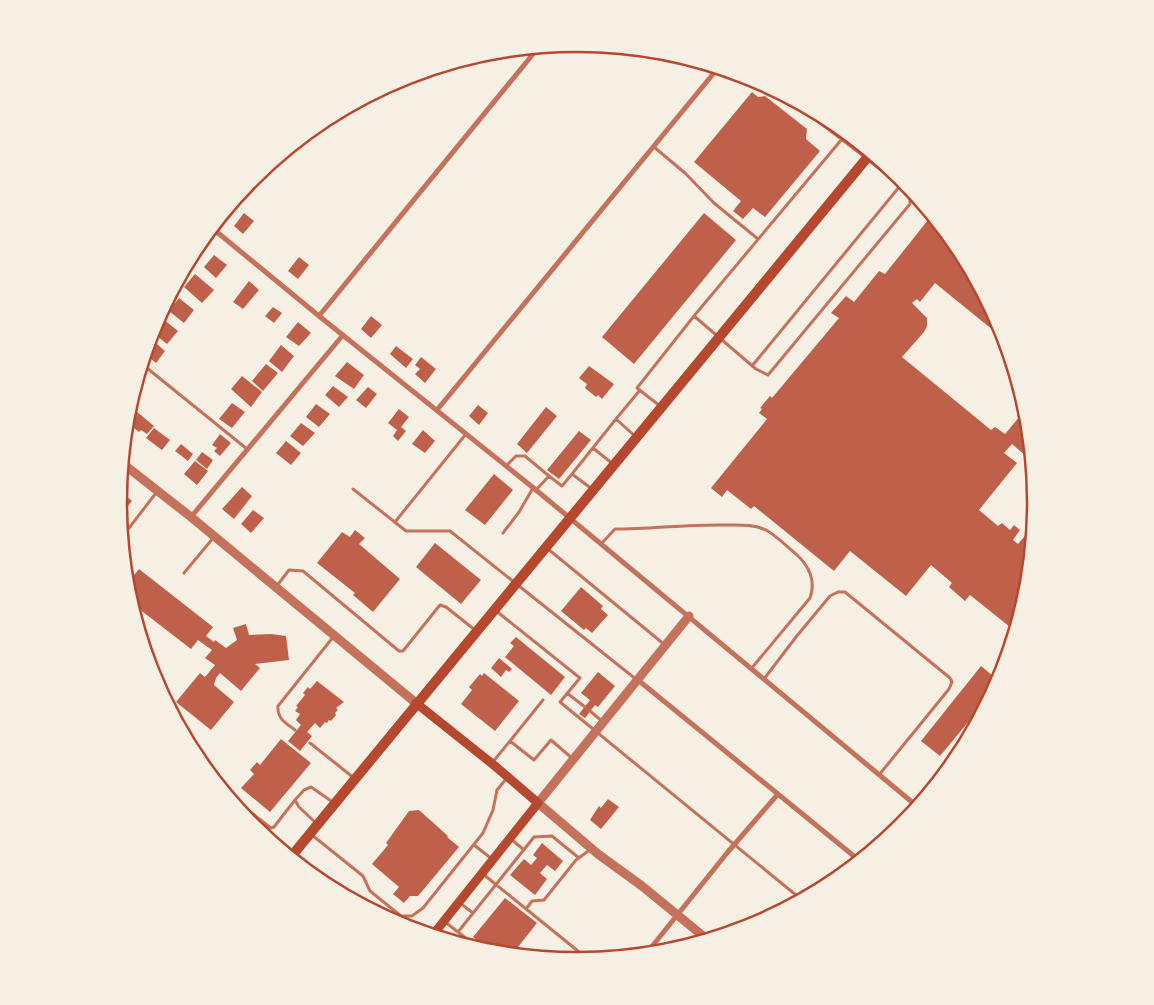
<svg xmlns="http://www.w3.org/2000/svg" width="1154" height="1005" font-family="Ubuntu,sans-serif">
<style>
.building{fill:#bf614a}
.lines{fill:none;stroke-linecap:round;stroke-linejoin:round}
.service{stroke:#c5725c;stroke-width:3}
.minor{stroke:#c5725c;stroke-width:5}
.tertiary{stroke:#c5725c;stroke-width:9}
.secondary{stroke:#b5482f;stroke-width:9}
.primary{stroke:#b5482f;stroke-width:10}
.rim{fill:none;stroke:#b5482f;stroke-width:2.5}
</style>
<rect width="100%" height="100%" fill="#f6efe4"/>
<!-- building -->
<path class="building" d="M752,92L758,97L765,96L807,129L806,139L820,151L765,217L753,208L743,219L733,211L741,201L694,162Z
M244,213L254,221L243,234L234,226Z
M704,213L736,240L634,364L602,337Z
M932,215L959,248L1001,327L1004,339L935,283L920,302L917,299L912,303L927,318V326L924,332L902,357L991,430L995,427L1005,434L1026,409L1032,461L1012,444L1004,453L1017,463L979,510L998,526L1002,523L1010,530L1014,525L1020,530L1013,540L1018,544L1034,525L1027,592L1015,631L970,595L965,601L949,587L952,583L931,565L906,596L850,551L834,571L754,506L751,509L727,490L722,497L711,488L767,419L759,413L762,409L760,408L770,396L772,398L839,318L831,313L846,296L854,302L879,271L885,274Z
M214,255L227,265L216,278L204,267Z
M299,257L309,265L298,279L288,271Z
M195,274L214,290L202,303L184,287Z
M249,281L259,290L243,309L233,302Z
M179,298L194,310L184,323L169,311Z
M273,307L282,313L274,323L265,316Z
M371,316L382,325L371,338L361,329Z
M163,319L178,331L167,344L152,332Z
M298,322L311,333L299,346L286,337Z
M150,338L165,351L156,363L145,354Z
M281,345L294,356L282,372L269,361Z
M396,346L413,359L406,368L390,354Z
M421,357L436,369L425,383L415,374L420,369L415,365Z
M347,362L364,375L354,389L335,376Z
M266,364L278,373L263,391L252,381Z
M589,366L614,384L602,399L598,395L596,397L585,388L587,384L579,378Z
M242,376L262,392L251,407L231,389Z
M333,386L348,397L339,407L325,395Z
M368,387L377,394L366,408L356,400Z
M133,392L139,396L128,411Z
M232,403L245,412L232,428L219,419Z
M316,404L330,414L319,427L306,417Z
M478,405L488,413L479,425L469,416Z
M546,407L557,416L527,453L517,444Z
M399,409L409,417L401,427L406,431L398,441L393,436L397,430L388,423Z
M136,411L154,426L147,434L141,430L139,432L127,422Z
M301,423L315,433L303,446L290,436Z
M154,428L170,440L162,450L146,438Z
M423,430L435,441L425,453L412,444Z
M579,431L591,440L559,479L547,470Z
M220,434L231,443L220,456L214,451L217,448L212,445Z
M286,441L301,453L291,465L276,453Z
M181,444L193,454L188,461L175,451Z
M202,452L213,460L207,469L196,460Z
M195,461L208,471L197,485L184,474Z
M494,474L513,490L485,525L465,510Z
M242,487L252,496L234,519L222,509Z
M120,491L132,501L120,516L118,502Z
M253,510L264,518L251,533L241,524Z
M355,530L365,538L359,544L400,579L373,612L353,595L355,593L317,563L342,532L350,537Z
M435,543L481,580L461,604L416,567Z
M139,569L213,627L206,636L214,642L215,640L226,648L237,640L233,628L246,624L249,635L271,634L286,636L289,660L255,664L260,668L241,691L220,673L216,678L214,685L234,702L211,730L176,702L200,673L205,677L215,665L205,658L212,650L198,640L191,649L130,602L126,585Z
M581,587L603,606L601,609L608,615L592,633L586,628L584,630L561,611Z
M516,637L565,677L551,695L505,657L514,646L510,643Z
M499,658L512,669L509,672L506,670L501,677L491,668Z
M981,666L999,681L983,712L979,709L940,756L921,741Z
M598,672L615,686L598,707L595,705L585,718L579,714L590,700L581,693Z
M484,673L519,701L495,731L461,704L472,690L469,687L480,674L482,676Z
M317,681L344,702L336,708L338,710L335,713L336,715L331,721L329,720L327,723L325,722L320,728L315,723L307,732L312,736L300,751L288,741L301,725L296,720L300,714L295,711L298,707L296,706L305,695L303,693L308,687L310,689Z
M281,739L311,763L270,812L241,788L254,774L250,770L257,762L260,765Z
M608,799L619,807L601,829L590,820L599,806L601,808Z
M419,810L448,836L447,837L459,847L418,896H410L404,903L393,894L399,887L372,864L388,845L386,843L409,811Z
M542,843L563,861L555,871L547,865L540,873L547,879L535,895L510,875L524,859L531,865L537,858L533,855Z
M505,898L537,923L518,947L524,951L521,956L492,953L473,937Z"/>
<g class="lines">
<!-- service -->
<path class="service" d="M789,98C825,128 864,155 900,186
M654,147L685,173L714,203L758,239
M694,316L756,369L768,375L910,204V196L900,186L752,366
M142,364L247,449
M660,406L637,388L694,316L847,133
M636,437L616,419L640,390
M593,448L613,464
M506,466L516,456H525L549,476
M353,489L406,531H450L637,680
M592,489L572,474L616,419
M536,490L549,476L562,486L572,474
M395,522L466,434
M129,528L156,493
M503,533L519,512L533,488
M601,544L615,529C651,529 688,524 725,525C739,525 754,524 766,530C777,536 787,547 796,554C809,566 816,581 810,598L751,669
M548,549L665,645
M184,573L214,537
M276,587L289,570L303,571L399,651H403L440,605L446,607L475,630
M495,610L580,678L560,702L802,900
M764,679L796,637L830,596L838,592H845L950,678L952,682L949,689L879,775
M567,693L585,707
M590,711L603,722
M295,730C286,723 277,719 278,706L334,636
M510,741L543,700
M310,743L354,778
M492,763L510,741L534,760L551,740L573,759
M222,790L271,828L274,827L295,800
M317,824L299,807L295,800L304,790L311,787L334,803
M312,835L363,876L370,891L401,916H412L423,908L483,833L493,810L497,790L507,778
M511,839L524,850
M474,845L492,859
M483,874L589,960
M460,903L473,913
M526,909L532,901L544,900L576,860L591,849
M445,922L458,932
M481,950L458,932L534,837L552,836L579,858"/>
<!-- minor -->
<path class="minor" d="M212,228L319,316L536,490L918,807
M319,316L538,48
M437,410L718,68
M191,517L343,335
M638,680L860,861
M646,954L727,853L778,794"/>
<!-- tertiary -->
<path class="tertiary" d="M122,463L191,517L416,703
M689,616L538,803L598,854L642,886L708,940"/>
<!-- secondary -->
<path class="secondary" d="M416,703L495,766L538,803L432,936"/>
<!-- primary -->
<path class="primary" d="M290,858L871,153"/>
</g>
<!-- crop -->
<path d="M0 0H1154V1005H0ZM127 502a450 450 0 1 1 900 0a450 450 0 1 1-900 0Z" fill="#f6efe4" fill-rule="evenodd"/>
<path class="rim" d="M127 502a450 450 0 1 1 900 0a450 450 0 1 1-900 0Z"/>
</svg>
